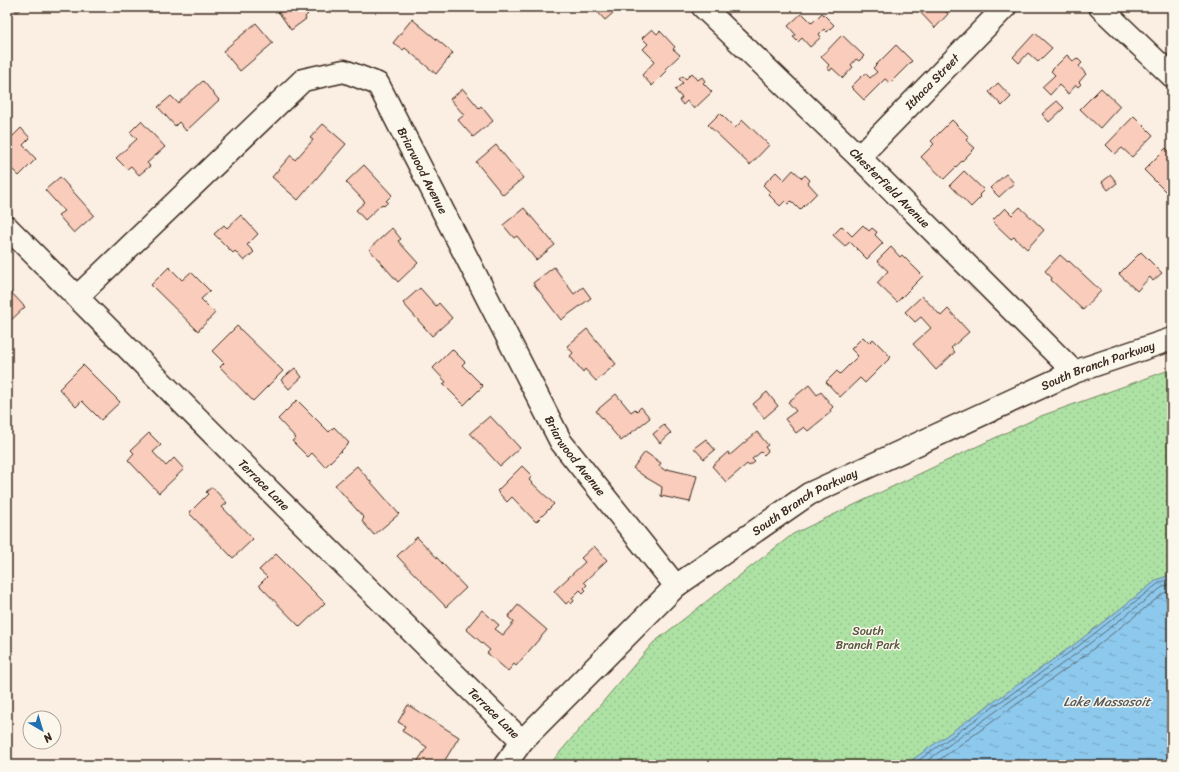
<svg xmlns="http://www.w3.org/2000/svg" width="1179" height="772" font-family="Sriracha,sans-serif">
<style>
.park{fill:url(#park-dots);stroke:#748661}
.water{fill:url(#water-ripples);stroke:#6c899a}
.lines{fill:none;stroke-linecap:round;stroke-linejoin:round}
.shore{stroke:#5c6a71;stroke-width:1}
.building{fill:#f9ccbb;stroke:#3b2a1e}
.minor-casing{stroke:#3b2a1e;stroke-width:25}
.major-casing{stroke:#3b2a1e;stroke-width:25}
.minor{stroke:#fbf7ec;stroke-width:22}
.major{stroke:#fbf7ec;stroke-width:22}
.labels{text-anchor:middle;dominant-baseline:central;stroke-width:3;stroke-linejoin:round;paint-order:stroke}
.street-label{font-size:12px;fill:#3b2a1e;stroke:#fbf7ec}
.park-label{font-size:12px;fill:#585840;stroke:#fbf7ec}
.water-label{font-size:13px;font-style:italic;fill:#545a5c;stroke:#fbf7ec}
</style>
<defs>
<pattern id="park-dots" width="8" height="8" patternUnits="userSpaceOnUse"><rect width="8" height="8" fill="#ade2a4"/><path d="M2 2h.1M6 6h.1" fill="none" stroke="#96c28d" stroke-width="1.8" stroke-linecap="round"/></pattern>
<pattern id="water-ripples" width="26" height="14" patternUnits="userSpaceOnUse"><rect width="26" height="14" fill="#8dc9ed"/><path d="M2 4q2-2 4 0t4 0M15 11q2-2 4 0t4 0" fill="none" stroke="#74a3bf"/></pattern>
</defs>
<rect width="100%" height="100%" fill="#fbeee2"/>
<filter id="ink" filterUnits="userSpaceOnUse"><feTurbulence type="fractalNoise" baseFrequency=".025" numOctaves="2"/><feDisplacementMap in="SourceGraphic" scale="8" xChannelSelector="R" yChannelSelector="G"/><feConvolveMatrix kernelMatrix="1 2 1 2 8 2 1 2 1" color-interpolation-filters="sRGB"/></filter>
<g filter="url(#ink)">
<!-- park -->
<path class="park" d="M1172,369V574L1157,580L1075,644L905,765H549L653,643L793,534L1041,416Z"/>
<!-- water -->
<path class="water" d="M1172,574V765H905L1075,644L1157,580Z"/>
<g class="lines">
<!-- shore -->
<path class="shore" d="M912,765L1077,647L1159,583L1172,578
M921,765L1080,651L1161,588L1172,583
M932,765L1084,656L1164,593L1172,590"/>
</g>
<!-- building -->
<path class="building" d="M13,7H24L17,12Z
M275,7H306L304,9L308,14L305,17L306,19L291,30Z
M593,7H620L605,20Z
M926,7H942L948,14L935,28L920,12Z
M802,13L812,23L822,13L834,25L827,32L824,29L819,34L821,37L810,47L802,38L798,42L793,37L796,35L788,26Z
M412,19L453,53L436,74L405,48L403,50L393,43Z
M256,23L273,43L240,71L223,51Z
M652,29L657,34L660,31L675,47L673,49L680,55L665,69L667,71L652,86L642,75L655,61L643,49L648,44L642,38Z
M1035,33L1052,48L1038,62L1028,53L1019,63L1013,57Z
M842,35L864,56L859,61L856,59L851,65L853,67L843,78L832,68L830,71L827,68L829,65L821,57Z
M896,45L912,61L890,83L885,79L864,100L851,87L865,73L870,78L877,72L873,68Z
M1067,55L1073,61L1077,58L1082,63L1079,66L1086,74L1079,82L1081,84L1078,87L1076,85L1068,94L1059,85L1050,95L1042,87L1055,75L1051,71Z
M692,73L698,80L702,77L705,81L703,83L712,92L694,109L687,101L683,105L679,100L682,98L675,90L683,83L679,79L683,76L686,79Z
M203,81L219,100L186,131L179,122L175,126L158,107L171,96L178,103Z
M998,83L1011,97L1002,106L989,92Z
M1101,88L1120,106L1100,128L1080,109Z
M463,89L479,108L481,106L493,121L473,137L458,120L464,115L450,99Z
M1057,101L1064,108L1049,122L1042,114Z
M720,113L735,128L743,120L769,145L750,165L708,125Z
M1134,116L1153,135L1132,157L1122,148L1115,154L1106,145Z
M952,120L969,137L966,140L975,148L944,179L921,157L934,144L931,141Z
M141,121L165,147L147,163L150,166L139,175L131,166L127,169L116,158L137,139L130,132Z
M323,124L346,144L298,200L272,177L291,155L295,160L313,140L310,138Z
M21,128L30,138L23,145L36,159L19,176L7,164V130L13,136Z
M496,145L523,178L503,195L476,162Z
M1166,148L1172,154V189L1167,193L1144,170Z
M364,165L392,195L386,201L388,202L384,206L382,204L365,220L356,210L365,202L346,182Z
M793,170L802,178L805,175L810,180L808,183L817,193L800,210L791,201L788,204L785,201L780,206L768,194L770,192L763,185L776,172L784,180Z
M964,171L984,190L979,195L981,197L971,207L950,185Z
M1006,174L1014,183L999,197L990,188Z
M1111,175L1117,183L1108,190L1102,182Z
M60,177L94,215L74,233L58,215L64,211L45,190Z
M1020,207L1044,230L1027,249L1014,237L1011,239L992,221L1005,208L1012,215Z
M524,208L555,245L536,260L517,236L514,238L503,225Z
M241,215L258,234L247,245L254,252L244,261L235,251L233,253L214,234L224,225L227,228Z
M863,225L869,231L872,228L877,232L875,235L883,243L867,259L850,242L845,246L833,235L842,226L852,236Z
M392,228L401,239L398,241L418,263L398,282L369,249Z
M891,247L900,257L902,255L923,276L897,302L877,283L888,271L877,261Z
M1141,252L1162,273L1153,281L1150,277L1137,291L1119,274Z
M1060,255L1068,262L1069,261L1101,291L1083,310L1051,280L1052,278L1045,271Z
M169,267L182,280L191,272L210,291L201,299L215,313L198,331L151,285Z
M554,267L574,294L583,287L591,298L561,320L533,283Z
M7,288L25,307L7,324Z
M420,288L436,306L439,303L452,318L432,336L403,303Z
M922,296L941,316L948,309L969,332L951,348L955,352L936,370L913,344L931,328L921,317L915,322L905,312Z
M237,326L283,371L253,401L220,367L224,363L212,351Z
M587,329L616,364L596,381L585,369L583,372L570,356L573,353L567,346Z
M863,337L869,343L873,339L891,357L865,383L860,378L840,397L826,382L837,371L840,374L858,356L851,349Z
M452,349L465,362L462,365L483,386L464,405L443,384L446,382L433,368Z
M83,365L120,402L101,420L82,401L76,407L59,389Z
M295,368L302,377L289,389L281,380Z
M809,385L817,395L821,392L833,407L830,410L831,412L808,431L804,427L796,433L785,419L796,411L788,402Z
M767,392L778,406L764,418L753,404Z
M616,394L631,412L635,409L637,411L641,407L650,418L621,441L596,411Z
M297,400L329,432L334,427L349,443L325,467L312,453L308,457L292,441L296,438L278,419Z
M490,416L520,448L500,466L470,433Z
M664,425L671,433L660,443L653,434Z
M757,432L768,445L765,447L768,451L764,455L761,452L752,459L755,462L749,466L747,464L726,482L712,466L728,452L730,455Z
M149,433L161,445L153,452L166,466L174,458L184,469L159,493L128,460L134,453L131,450Z
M706,439L715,450L704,459L694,448Z
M645,452L661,463L659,466L666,471L667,469L697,476L690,502L661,496L662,487L645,477L633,468Z
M357,466L399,514L374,535L362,521L364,518L335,485Z
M522,466L532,476L529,480L554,504L536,522L512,497L507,502L497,491Z
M212,487L227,503L222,507L253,539L233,558L189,513L208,494L206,492Z
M417,537L466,588L446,607L397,556Z
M594,546L607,560L584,582L587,585L584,588L586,590L583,593L580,590L572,598L574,601L571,604L569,601L566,604L554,591L585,562L581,558Z
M276,554L325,603L300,627L259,585L267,577L259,570Z
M518,605L547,630L516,666L514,664L508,671L487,653L490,650L466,629L482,610L499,625L495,629L503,635L514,622L508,617Z
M408,705L459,737L442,765H415L427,747L402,731L405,726L398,722Z"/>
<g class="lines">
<!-- minor casing -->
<g class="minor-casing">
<g id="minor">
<path id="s1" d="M703,7L859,157L1074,372"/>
<path d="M1100,7L1172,76"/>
<path id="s2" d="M859,157L1005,7"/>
<path id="s3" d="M7,227L274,495L522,741"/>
<path id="s4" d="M77,297L303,80L344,71L378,84L561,442L676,586"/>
</g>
</g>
<!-- major casing -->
<g class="major-casing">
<g id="major">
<path id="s5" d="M505,765L522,741L676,586L809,494L1074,372L1172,339"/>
</g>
</g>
<!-- minor -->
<use href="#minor" class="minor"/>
<!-- major -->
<use href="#major" class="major"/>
</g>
</g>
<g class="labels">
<!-- street labels -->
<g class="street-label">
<text stroke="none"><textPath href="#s2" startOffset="105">Ithaca Street</textPath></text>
<text stroke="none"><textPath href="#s4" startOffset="489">Briarwood Avenue</textPath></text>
<text stroke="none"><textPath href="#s1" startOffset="260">Chesterfield Avenue</textPath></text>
<text stroke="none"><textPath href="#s5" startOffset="726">South Branch Parkway</textPath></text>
<text stroke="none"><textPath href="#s4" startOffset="813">Briarwood Avenue</textPath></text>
<text stroke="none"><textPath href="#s3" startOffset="364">Terrace Lane</textPath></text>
<text stroke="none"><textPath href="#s5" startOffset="402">South Branch Parkway</textPath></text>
<text stroke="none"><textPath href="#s3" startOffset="688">Terrace Lane</textPath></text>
</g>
<!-- park labels -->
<g class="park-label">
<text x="868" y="631">South<tspan x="868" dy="14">Branch Park</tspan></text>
</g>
<!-- water labels -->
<g class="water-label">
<text x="1107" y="701">Lake Massasoit</text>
</g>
</g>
<!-- margin -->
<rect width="1179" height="772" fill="none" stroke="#fbf7ec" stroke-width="24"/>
<rect x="12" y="12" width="1155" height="748" fill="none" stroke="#3b2a1e" stroke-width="1.5" filter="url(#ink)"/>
<!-- north arrow -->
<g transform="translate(42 730) rotate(142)"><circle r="19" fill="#fbf7ec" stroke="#aea59a"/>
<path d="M0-3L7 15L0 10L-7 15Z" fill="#1f6fb2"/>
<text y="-6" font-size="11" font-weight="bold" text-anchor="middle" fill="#3b2a1e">N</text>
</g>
</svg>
